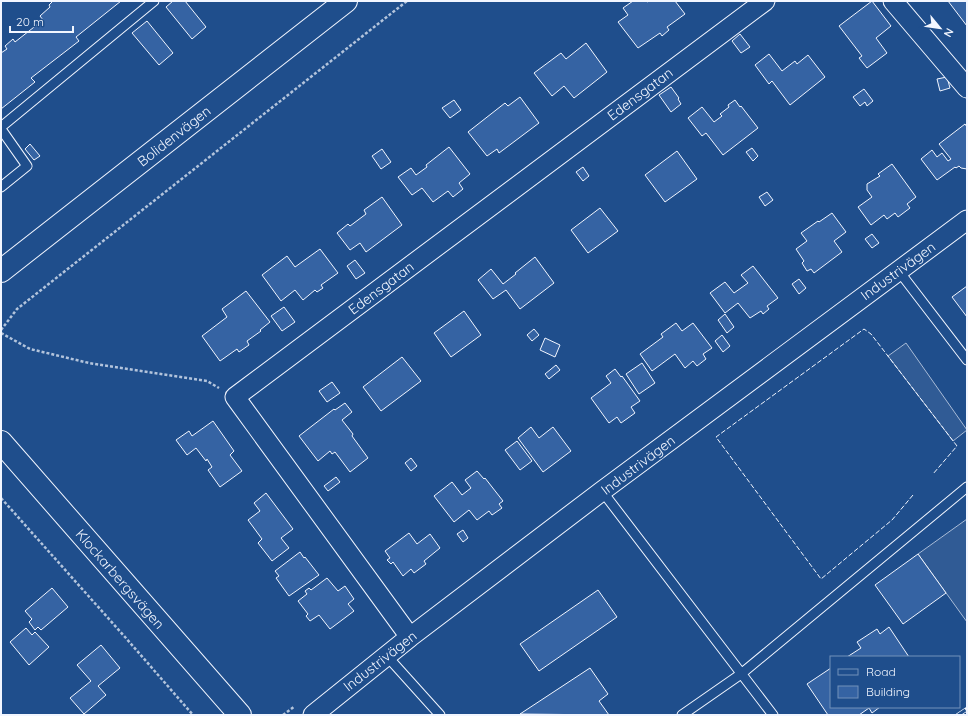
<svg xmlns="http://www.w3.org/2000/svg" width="968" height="716" font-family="Quicksand,sans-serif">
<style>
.parking{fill:#305b95;stroke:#a8bbd7}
.building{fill:#3563a3;stroke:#f2f6ff}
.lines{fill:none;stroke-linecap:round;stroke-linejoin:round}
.lane-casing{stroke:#f2f6ff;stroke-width:11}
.street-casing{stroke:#f2f6ff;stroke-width:21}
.secondary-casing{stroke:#f2f6ff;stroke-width:24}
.path{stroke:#b3c4dc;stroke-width:2.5;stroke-dasharray:3 2;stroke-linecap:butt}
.lane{stroke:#1f4e8c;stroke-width:9}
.street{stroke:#1f4e8c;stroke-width:19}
.secondary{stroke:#1f4e8c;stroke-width:22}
.rail-casing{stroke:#f2f6ff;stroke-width:4.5}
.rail{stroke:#1f4e8c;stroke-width:3;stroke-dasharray:9;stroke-linecap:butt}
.fence{stroke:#f2f6ff;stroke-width:1;stroke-dasharray:5 2;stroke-linecap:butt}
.labels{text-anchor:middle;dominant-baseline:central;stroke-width:3;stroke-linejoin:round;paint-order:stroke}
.street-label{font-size:14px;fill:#f2f6ff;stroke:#1f4e8c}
</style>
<rect width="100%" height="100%" fill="#1f4e8c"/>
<!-- parking -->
<path class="parking" d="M906,343L967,430L953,441L888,356Z
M967,519V622L918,554Z"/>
<!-- building -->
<path class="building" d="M53,1H121L76,37L79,41L31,78L35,82L1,109V53L7,49L5,46L13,39L15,42L43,20L40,16L50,7L49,5Z
M173,1H185L206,27L192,39L166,7Z
M633,1H646L647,2L649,1H675L685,14L667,27L669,30L662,36L660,33L638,48L618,22L628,15L623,8Z
M872,1L891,26L876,38L887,53L867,68L859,58L862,56L839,26Z
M948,1H967V26Z
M147,21L173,53L159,65L132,33Z
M740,34L750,47L741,53L732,41Z
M586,43L607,72L574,98L564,86L552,96L534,73L561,53L566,59Z
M769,54L782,71L795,61L797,64L808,55L825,77L790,105L772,81L769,84L755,65Z
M947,77L950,88L940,91L937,79Z
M671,87L679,98L678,99L681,104L671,112L659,95Z
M864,89L873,101L867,106L865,102L860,106L853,97Z
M520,97L539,123L499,153L497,149L487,156L468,132L505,103L508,106Z
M454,100L461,110L450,118L442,108Z
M735,100L740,107L741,106L758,128L723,155L706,133L702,136L688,118L702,107L714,122L722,116L720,114L729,107L728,105Z
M965,124L967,127V169L961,168L959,166L956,168L955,167L937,180L921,159L932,150L937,157L942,153L948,161L951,159L939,144Z
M30,144L40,156L34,160L25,149Z
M449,147L470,174L459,183L463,189L453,197L448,191L433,202L422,188L412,195L398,177L411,168L416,175L427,167L426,165Z
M752,148L758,156L753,161L746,152Z
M382,149L391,162L381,169L372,156Z
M677,151L697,179L665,202L645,175Z
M892,164L916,197L907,204L910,208L898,217L895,213L887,219L884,215L871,225L858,207L872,197L867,190V184L880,176L878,174Z
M583,167L589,176L583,181L576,172Z
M767,192L773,200L765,206L759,197Z
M382,197L402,225L366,252L360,243L350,250L337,233L348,224L350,226L366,214L364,210Z
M600,208L618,231L588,253L571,230Z
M832,213L846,232L834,241L842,252L814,273L811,269L807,271L802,263L804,261L796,249L807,241L801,233L818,221L819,222Z
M872,234L879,243L872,248L865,239Z
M320,249L338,273L321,285L323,288L317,292L315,290L303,300L295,290L281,301L262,275L287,256L295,267Z
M535,257L554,283L520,309L506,290L493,299L478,280L491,269L503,284L516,274L515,273Z
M355,260L365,273L356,279L347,266Z
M753,266L778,298L767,306L769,309L763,314L761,311L750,318L738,303L725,313L710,293L725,282L734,293L748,283L741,275Z
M799,279L806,288L799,294L792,284Z
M967,286V317L952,297Z
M246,291L270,322L260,330L261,331L247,341L249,345L239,352L237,349L220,361L202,336L227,317L222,309Z
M284,307L295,322L282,331L271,316Z
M464,311L481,335L451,357L434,333Z
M725,314L734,327L727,333L718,320Z
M676,323L682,331L693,323L712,348L703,354L706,359L697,366L693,361L685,368L675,354L652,371L640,354L663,337L661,334Z
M534,329L539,335L532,341L527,335Z
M722,335L730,346L723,352L715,341Z
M545,338L560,345L555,357L540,350Z
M402,357L421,381L381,411L363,387Z
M642,363L655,383L639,394L626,374Z
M556,365L560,370L549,379L545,374Z
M615,369L621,377L622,376L640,401L631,407L635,413L621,423L617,417L609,423L591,398L611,383L606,376Z
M332,382L340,393L327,402L319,391Z
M345,403L352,412L342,420L353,434L352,436L368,458L350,472L335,452L332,454L330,451L318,461L299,436L334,409L335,410Z
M213,421L234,451L230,455L242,471L220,487L208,470L212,467L207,459L206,461L196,448L187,455L176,440L189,431L192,436Z
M531,427L539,438L553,427L571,451L543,472L518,438Z
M517,441L532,461L520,470L505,450Z
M411,458L417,466L411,471L405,463Z
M477,471L484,479L485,478L503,501L499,504L502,508L492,515L489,511L477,520L469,510L454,522L434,496L452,482L462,495L471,488L465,480Z
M336,477L340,482L328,491L324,486Z
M266,493L293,529L281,538L289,548L272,561L258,543L262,539L248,520L260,511L254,503Z
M463,530L468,538L463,542L457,534Z
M409,533L417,544L430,534L440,548L424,561L426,564L414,573L411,569L403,576L393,562L391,564L387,560L390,558L385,551Z
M300,552L304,558L305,557L319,575L289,596L276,578L279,576L275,571Z
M918,554L946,593L903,624L875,585Z
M327,578L338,591L345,586L354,599L348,604L354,611L330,629L319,615L310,621L306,616L308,614L298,601L307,594L305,591L309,588L311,590Z
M52,588L68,607L41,630L38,627L35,630L29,622L32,619L25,611Z
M598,590L617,617L539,671L520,644Z
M889,627L909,657H847L861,648L857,642L877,629L880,634Z
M26,628L32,635L35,632L49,647L29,665L10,642Z
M101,645L120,668L98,686L106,695L84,714L70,698L91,681L77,665Z
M590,668L608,694L599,701L609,715L520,714Z
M831,668V707H880L872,713L869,708L859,715H828L807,684Z"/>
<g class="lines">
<!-- lane casing -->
<g class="lane-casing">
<path id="lane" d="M1,127L154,1
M1,129L27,166L1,187
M898,270L967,360
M602,491L773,715
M386,655L440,715
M682,715L741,674L967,487"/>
</g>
<!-- street casing -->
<g class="street-casing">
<path id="street" d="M893,1L967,88
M410,637L235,397L765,1
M313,715L410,637L602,491L967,220"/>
</g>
<!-- secondary casing -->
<g class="secondary-casing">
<path id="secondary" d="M1,271L346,1
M1,442L240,715"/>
</g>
<!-- path -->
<path class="path" d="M1,330L17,309L407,1
M1,333L30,349L89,363L207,381L219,388
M1,498L125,637L193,715
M283,715L295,706"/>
<!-- lane -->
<use href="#lane" class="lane"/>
<!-- street -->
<use href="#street" class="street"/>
<!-- secondary -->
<use href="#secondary" class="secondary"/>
<!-- rail casing -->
<g class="rail-casing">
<path id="rail" d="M958,715L967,709"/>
</g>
<!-- rail -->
<use href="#rail" class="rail"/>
<!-- fence -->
<path class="fence" d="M913,495L892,520L821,579L716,437L864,329L871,334L957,446L933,474"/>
</g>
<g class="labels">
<!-- street labels -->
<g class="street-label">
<text transform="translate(640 94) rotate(-37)">Edensgatan</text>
<text transform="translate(174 136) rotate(-38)">Bolidenvägen</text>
<text transform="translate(898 271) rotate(-36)">Industrivägen</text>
<text transform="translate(381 288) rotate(-37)">Edensgatan</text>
<text transform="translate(638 465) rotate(-37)">Industrivägen</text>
<text transform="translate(120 579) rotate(49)">Klockarbergsvägen</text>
<text transform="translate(380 661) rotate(-38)">Industrivägen</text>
</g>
</g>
<!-- border -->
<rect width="968" height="716" fill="none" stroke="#f2f6ff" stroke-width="4"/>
<!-- legend -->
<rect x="830" y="656" width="130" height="52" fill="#1f4e8c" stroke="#7391ba"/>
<rect x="838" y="669" width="20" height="6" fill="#1f4e8c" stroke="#7391ba"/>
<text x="866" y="676" font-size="12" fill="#f2f6ff">Road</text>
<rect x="838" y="686" width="20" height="12" fill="#3563a3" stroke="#7391ba"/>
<text x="866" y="696" font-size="12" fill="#f2f6ff">Building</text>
<!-- north arrow -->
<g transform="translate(940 28) rotate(119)" stroke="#1f4e8c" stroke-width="3" paint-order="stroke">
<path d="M0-3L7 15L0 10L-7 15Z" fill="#f2f6ff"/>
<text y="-6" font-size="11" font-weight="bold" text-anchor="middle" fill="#f2f6ff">N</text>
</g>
<!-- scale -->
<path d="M10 26v6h63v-6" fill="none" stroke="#f2f6ff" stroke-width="2"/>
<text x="16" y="26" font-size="12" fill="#f2f6ff" stroke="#1f4e8c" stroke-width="3" paint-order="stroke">20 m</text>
</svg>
